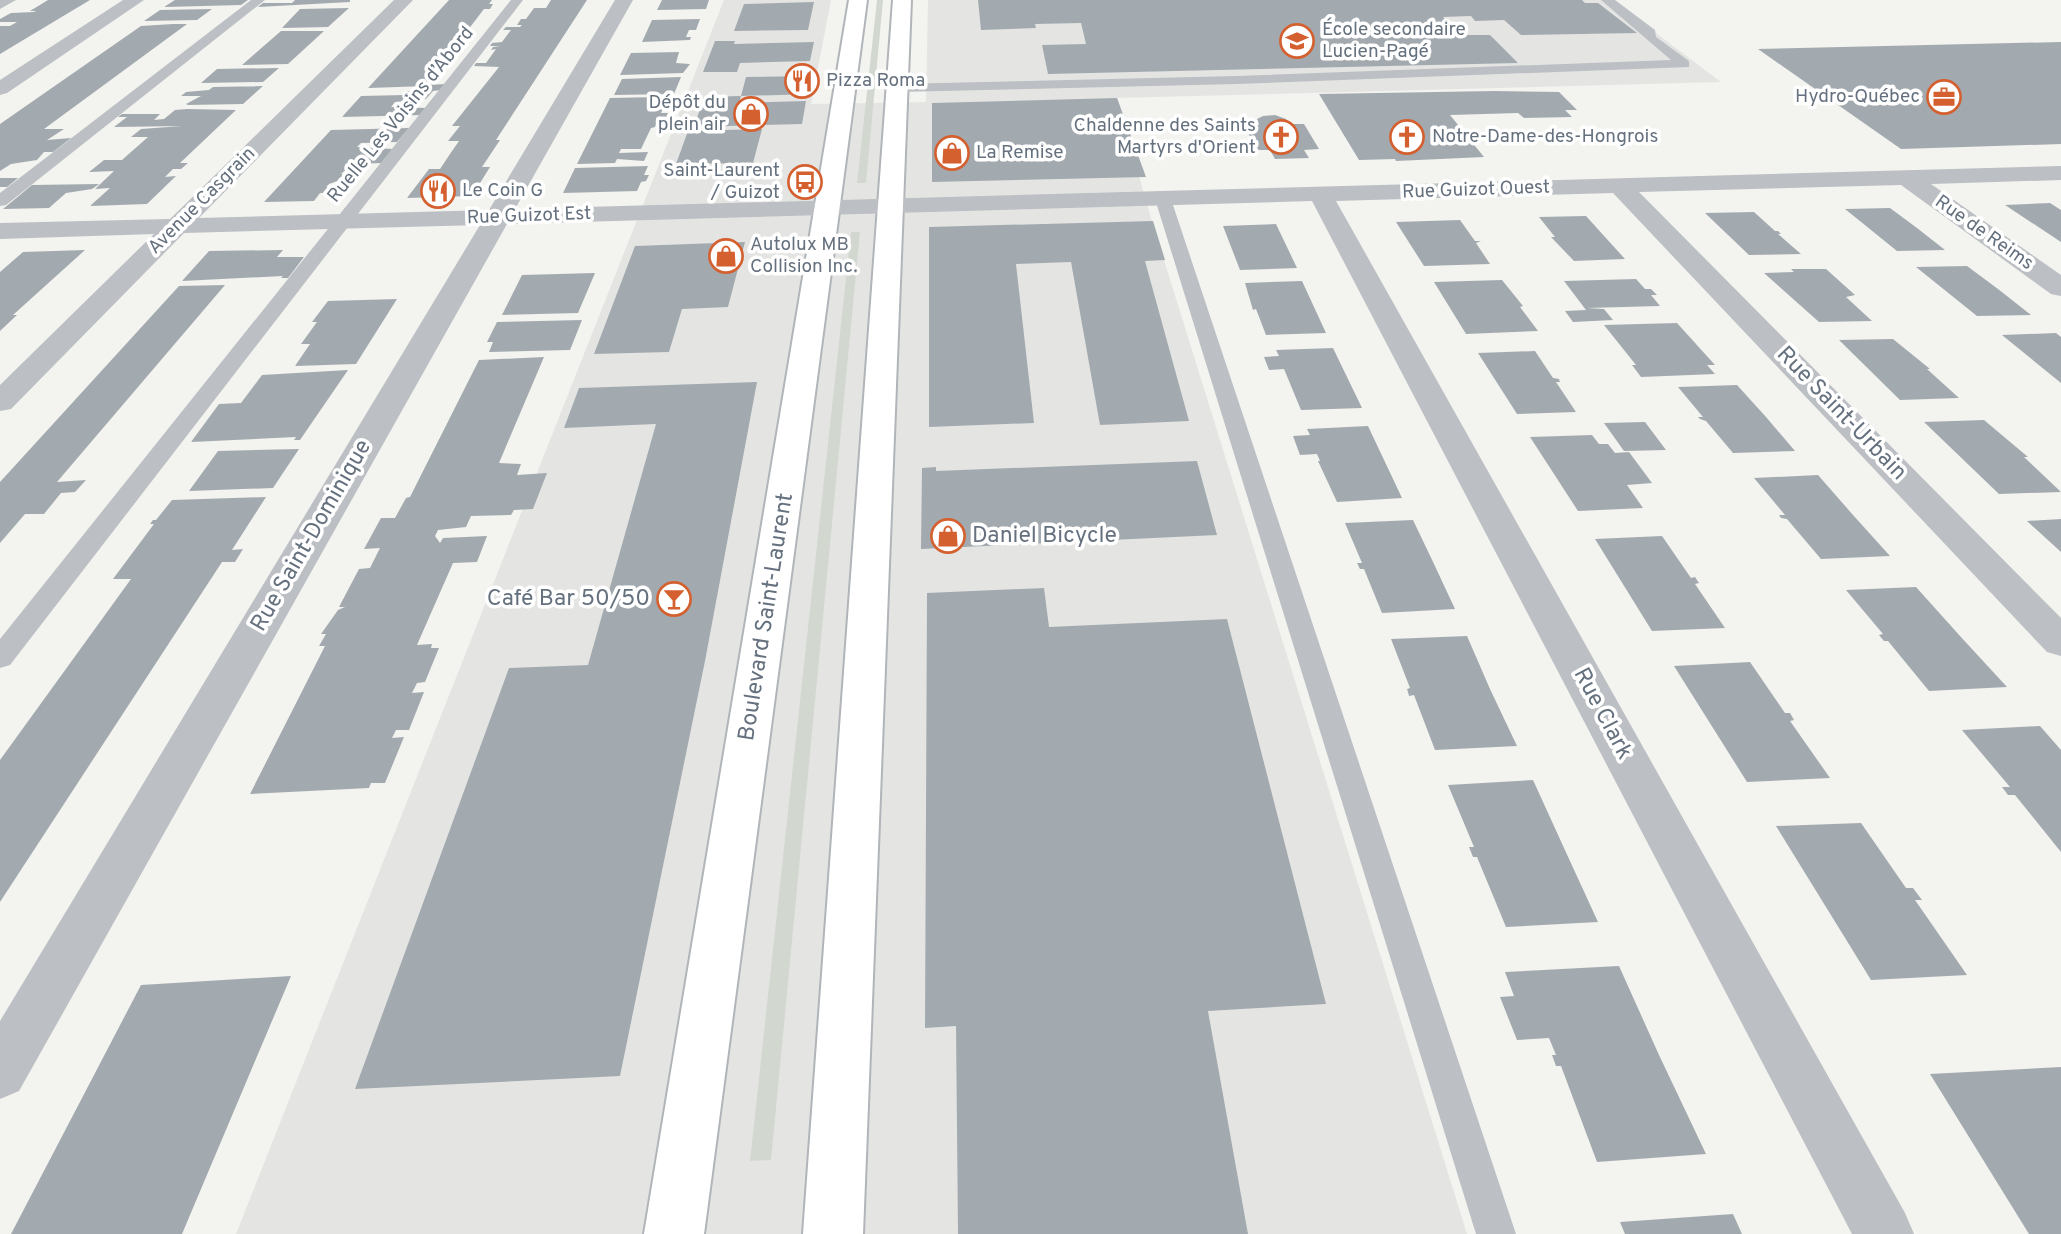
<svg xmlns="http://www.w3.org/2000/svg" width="2061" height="1234" font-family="Overpass,sans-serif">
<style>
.built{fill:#e4e5e3}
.green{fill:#d2d8cf}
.building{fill:#a3aaaf}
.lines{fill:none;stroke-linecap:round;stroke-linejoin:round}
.secondary-casing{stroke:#b1b5b9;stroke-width:4}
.lane{fill:#bcbfc3;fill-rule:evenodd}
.street{fill:#bcbfc3;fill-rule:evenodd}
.secondary{fill:#fff;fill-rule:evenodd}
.labels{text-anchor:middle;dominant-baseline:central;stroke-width:7;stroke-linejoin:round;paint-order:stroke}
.far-poi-label{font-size:19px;fill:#65717e;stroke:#fff;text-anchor:start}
.far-street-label{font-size:19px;fill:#65717e;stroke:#fff}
.street-label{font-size:23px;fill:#65717e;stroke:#fff}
.poi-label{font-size:23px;fill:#65717e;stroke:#fff;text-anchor:start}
</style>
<rect width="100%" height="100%" fill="#f3f3ef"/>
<!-- built -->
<path class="built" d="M724,0H831L811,104L926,102L928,0H1612L1721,82L1117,98L1150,215L1467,1234H236Z"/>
<!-- green -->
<path class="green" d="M877,0H883L866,183H857Z
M851,232H860L771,1160L750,1161Z"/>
<!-- building -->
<path class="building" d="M48,0H90L0,54V26H10L17,22H0V19L11,13L34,12L36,11H30Z
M175,0H248L241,5L164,7Z
M295,0H350V2L258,7L263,3H292Z
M449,0H492L489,4H493L490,9H484L461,39H466L459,47L448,48L440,58H452L444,62L441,66H446L439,72H444L435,83L427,86L368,88Z
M551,0H587L496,140H500L482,167H490L472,196L407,198L429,169H440L450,154L459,141H448L460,126H452L499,67L474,66L476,63H486L496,49L491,50L493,47L500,46H490L492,43L502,42L511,30H503L506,27H520L522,25H517L521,19H526L534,8H546Z
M662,0H709L706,9L657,10Z
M978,0H1582L1585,3H1598L1637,33L1521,35L1504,20L1475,21L1471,16L1443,17L1461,35H1490L1518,63L1048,74L1042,45L1086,44L1081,23L1035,24L1036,28L981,30Z
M814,2L808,30L734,31L744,4Z
M349,8L328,27L282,28L300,9Z
M212,9L197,20L144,21L160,10Z
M700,19L696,30H689L686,37H691L690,40L642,42L652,20Z
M173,24H187L44,129H64L47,140L71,138L53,152H44L37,160L11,164L0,171V124L141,26Z
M281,31H324L288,64L242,65Z
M715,41H735L734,44L814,42L810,61L740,63L737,72H703Z
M2061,42V144L1901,149L1758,49Z
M679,52L676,63L690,64L683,73L620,75L631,53Z
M279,68L263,82L201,83L217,69Z
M815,76L813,94L741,96L746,77Z
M681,77L674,94L614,95L622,79Z
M446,84L441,90L433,91L426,99L395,102L391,107L427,108L422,115L342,117L361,96L404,95L407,91H423L428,85Z
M263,86L243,104L188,105L186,104L201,96H181L186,92L209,90L213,87Z
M1494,91L1559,92L1577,110H1565L1572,117L1524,118L1518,113L1450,115L1484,157L1396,161L1395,159L1359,160L1319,94Z
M741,96L739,103L806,101L802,124L694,127L704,97Z
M659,97L653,109L663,108L661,113H668L665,119L658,120L655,127L651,128L641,149H621L619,153L648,152L644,161L617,159L615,163L577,164L610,98Z
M1117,98L1146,177L932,182V103Z
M187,109L236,110L180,163H188L181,169H173L165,177L176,176L147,204L90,206L110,188L95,189L114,171L89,172L104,160H122L148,137H131L141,129L182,126L114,127L127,117H118L122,114H160L154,120L164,119L175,110Z
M1275,115L1286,119L1288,124H1304L1319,149L1304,150L1309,158L1275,159L1270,150H1257L1244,125H1259L1257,119L1263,116Z
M409,128L397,142L361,143L357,147L393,149L382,163L352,164L341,174H347L343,179L329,184L326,187H333L327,193H320L314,201L264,202L331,130Z
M762,129L753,163L676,164L688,131Z
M648,166L644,175H649L646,181L641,182L637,191L563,193L575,168Z
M0,178H18L7,187H0Z
M99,184L92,189L66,193L49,208L3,209L32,185Z
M2050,203L2061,210V242L2005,205Z
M1890,208L1917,228L1945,250L1897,251L1845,209Z
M1754,212L1775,231H1778L1781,234H1778L1801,254L1749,255L1705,213Z
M1586,216L1605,237L1625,259L1574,261L1551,237H1555L1539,217Z
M1460,220L1475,241H1481L1476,243L1490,264L1424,266L1396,222Z
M1153,221L1165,260L1145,261L1189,421L1100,425L1071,262L1016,264L1034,423L929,427V227Z
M1276,224L1297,268L1240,270L1223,226Z
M745,242L728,307L682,309L669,352L594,354L635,246Z
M85,250L13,315H17L0,331V272L23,252Z
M283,250L277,257H304L288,278H281L283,276L182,281L209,251Z
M1967,266L1998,289L2031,315L1977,316L1916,267Z
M1791,269H1826L1855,295L1846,297L1872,321L1819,322L1764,273L1794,272Z
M595,273L578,313L502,315L522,275Z
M1636,279L1645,289H1651L1657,295H1651L1660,306L1587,308L1604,309L1613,320L1573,322L1565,311L1586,310L1564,281Z
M1502,280L1523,306L1520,307L1538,331L1466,334L1434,282Z
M1302,281L1326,333L1266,335L1256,309L1253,310L1245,283Z
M225,285L57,482L86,480L75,492L61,493L44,514H25L0,543V482L179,286Z
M397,299L356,364L295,366L310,344H301L317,322H312L328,301Z
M582,320L570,350L489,352L493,342H487L497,322Z
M1677,323L1715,365H1707L1715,374L1641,377L1632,365H1636L1604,325Z
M2056,333L2061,337V383L2002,335Z
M1893,339L1930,369H1927L1959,398L1900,400L1839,340Z
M1333,348L1362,408L1301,410L1284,369L1269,370L1264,357L1279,356L1276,350Z
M1535,351L1553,378L1559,379L1560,382H1556L1576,412L1517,414L1478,353Z
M544,357L499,463L521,464L517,475L547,473L533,509L514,510L511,515L471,516L466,527L438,530L435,536L440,543L443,538L487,536L477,562L453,563L417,645L432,644L431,648H439L425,682L417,683L412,693L424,692L409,730H396L392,738L404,737L385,783H371L369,788L250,794L325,646H319L326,634H321L338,610L345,607H339L359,569L370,568L380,548L364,549L381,518H395L406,498L410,497L479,360Z
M348,370L300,440H294L296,437L191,442L219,404L241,403L262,375Z
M757,382L705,661L620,1076L355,1089L509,668L588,665L656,424L564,428L579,388Z
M1737,385L1766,417L1795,451L1733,453L1706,421L1700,419L1698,417H1703L1678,387Z
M1984,420L2028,457H2024L2061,492L1999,494L1924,422Z
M1645,422L1666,450L1624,451L1604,423Z
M1368,426L1402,498L1337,502L1318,461H1320L1317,454L1300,455L1293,436L1310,435L1307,429Z
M1592,435L1599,444H1608L1615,453L1629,452L1652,483L1627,485L1643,508L1578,511L1530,437Z
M299,449L273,488L189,491L218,451Z
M1197,461L1217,535L921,549L922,468L936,467V471Z
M1818,475L1853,515L1890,556L1821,559L1787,519L1781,518L1779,515H1785L1754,478Z
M266,497L232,550L243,549L235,562H222L0,902V760L131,579H113L154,524H150L153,520H156L172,500Z
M2061,519V552L2027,521Z
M1413,520L1434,564L1455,609L1382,613L1364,569H1360L1357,563H1362L1345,523Z
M1662,536L1691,578L1695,577L1699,583L1695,584L1725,628L1652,631L1595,539Z
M1916,587L1960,636L2007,687L1929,691L1888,641H1884L1879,635L1883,634L1846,590Z
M1044,588L1049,627L1227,619L1326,1004L1208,1011L1248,1234H958L956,1026L925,1028L927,593Z
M1467,636L1490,689L1517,746L1435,750L1414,695L1409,696L1408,692L1407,689L1410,688L1391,639Z
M1750,662L1785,713H1790L1794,720L1790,721L1830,778L1747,782L1674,666Z
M2040,726L2061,750V852L2015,795H2008L2002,787H2010L1962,730Z
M1533,780L1564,848L1598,922L1506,927L1477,857H1473L1469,847H1474L1448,785Z
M1861,823L1906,888H1913L1922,900H1915L1967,975L1871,980L1776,826Z
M1619,966L1659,1055L1706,1154L1597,1162L1561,1066H1556L1552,1055H1556L1549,1038L1517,1040L1500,997L1514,996L1505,972Z
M291,976L182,1234H11L141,985Z
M2061,1067V1234H2029L1930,1074Z
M1733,1214L1742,1234H1625L1620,1222Z"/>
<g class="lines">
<!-- secondary casing -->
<g class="secondary-casing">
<path id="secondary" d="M849,0H867L704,1234H644Z
M893,0H911L863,1234H803Z"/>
</g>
<!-- lane -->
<path class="lane" d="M0,0H16L0,9Z
M251,0H265L6,205L0,206V193Z
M511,0H523L10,665L0,668V639Z
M1601,0H1615L1655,30L1656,37L1689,61V67L1236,84L897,92L890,88L897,84L1236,76L1671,60Z
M1163,194L1171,199L1516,1234H1476L1155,199Z"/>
<!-- street -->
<path class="street" d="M123,0H144L7,93L0,95V80Z
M394,0H413L199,218L489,210L615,0H633L515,209L2061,166V180L1931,184L2061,275V296L2051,294L1901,185L1639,192L2061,618V656L2047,652L1613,193L1336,201L1905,1213L1914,1234H1852L1312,201L507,224L19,1091L0,1099V1021L480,225L184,233L11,409L0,411V385L154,234L0,239V223L170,219Z"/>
<!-- secondary -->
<use href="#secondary" class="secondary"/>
</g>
<!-- icons -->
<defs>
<g id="school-ring" transform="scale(1.75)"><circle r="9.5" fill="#fff" stroke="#d4602f" stroke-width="1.5"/><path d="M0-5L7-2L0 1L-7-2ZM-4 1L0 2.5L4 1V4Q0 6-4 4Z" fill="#d4602f"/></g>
<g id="restaurant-ring" transform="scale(1.75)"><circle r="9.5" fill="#fff" stroke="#d4602f" stroke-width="1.5"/><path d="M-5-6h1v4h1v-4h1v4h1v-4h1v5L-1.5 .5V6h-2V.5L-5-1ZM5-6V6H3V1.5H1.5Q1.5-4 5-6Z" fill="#d4602f"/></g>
<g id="office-ring" transform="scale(1.75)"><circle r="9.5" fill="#fff" stroke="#d4602f" stroke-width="1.5"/><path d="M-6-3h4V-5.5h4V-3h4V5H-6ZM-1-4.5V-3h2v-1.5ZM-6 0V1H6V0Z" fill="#d4602f"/></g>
<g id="shop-ring" transform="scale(1.75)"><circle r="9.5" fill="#fff" stroke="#d4602f" stroke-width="1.5"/><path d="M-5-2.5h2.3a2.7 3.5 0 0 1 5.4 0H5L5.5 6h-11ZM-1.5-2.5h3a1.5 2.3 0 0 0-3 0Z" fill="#d4602f"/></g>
<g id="church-ring" transform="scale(1.75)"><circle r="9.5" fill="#fff" stroke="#d4602f" stroke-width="1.5"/><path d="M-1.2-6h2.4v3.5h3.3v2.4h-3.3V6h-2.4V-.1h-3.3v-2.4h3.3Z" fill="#d4602f"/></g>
<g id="bus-ring" transform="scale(1.75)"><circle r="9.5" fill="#fff" stroke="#d4602f" stroke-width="1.5"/><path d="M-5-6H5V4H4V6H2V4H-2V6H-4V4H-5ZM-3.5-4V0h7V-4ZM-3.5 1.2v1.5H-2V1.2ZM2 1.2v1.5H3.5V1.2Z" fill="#d4602f"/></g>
<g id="bar-ring" transform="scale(1.75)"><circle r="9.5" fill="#fff" stroke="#d4602f" stroke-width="1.5"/><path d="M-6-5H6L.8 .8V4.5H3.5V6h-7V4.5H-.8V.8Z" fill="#d4602f"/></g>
</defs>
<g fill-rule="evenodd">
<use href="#school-ring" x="1297" y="41"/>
<use href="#restaurant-ring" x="802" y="81"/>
<use href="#office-ring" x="1944" y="97"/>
<use href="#shop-ring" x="751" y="114"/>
<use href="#church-ring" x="1281" y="137"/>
<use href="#church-ring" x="1407" y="137"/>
<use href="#shop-ring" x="952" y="153"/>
<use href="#bus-ring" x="805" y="182"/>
<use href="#restaurant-ring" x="438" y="191"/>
<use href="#shop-ring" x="726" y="256"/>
<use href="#shop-ring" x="948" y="536"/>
<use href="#bar-ring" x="674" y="599"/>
</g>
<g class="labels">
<!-- far-poi labels -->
<g class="far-poi-label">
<text x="1322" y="30">École secondaire<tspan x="1322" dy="22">Lucien-Pagé</tspan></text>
<text x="826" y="81">Pizza Roma</text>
<text x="1920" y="97" text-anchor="end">Hydro-Québec</text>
<text x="726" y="103" text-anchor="end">Dépôt du<tspan x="726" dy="22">plein air</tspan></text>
<text x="1256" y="126" text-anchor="end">Chaldenne des Saints<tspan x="1256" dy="22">Martyrs d'Orient</tspan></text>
<text x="1432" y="137">Notre-Dame-des-Hongrois</text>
<text x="976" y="153">La Remise</text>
<text x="780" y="171" text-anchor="end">Saint-Laurent<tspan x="780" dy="22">/ Guizot</tspan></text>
<text x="462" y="191">Le Coin G</text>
<text x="750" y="245">Autolux MB<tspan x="750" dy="22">Collision Inc.</tspan></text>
</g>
<!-- far-street labels -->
<g class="far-street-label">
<text transform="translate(401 115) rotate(-51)">Ruelle Les Voisins d’Abord</text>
<text transform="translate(1476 190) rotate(-2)">Rue Guizot Ouest</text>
<text transform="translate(202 201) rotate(-45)">Avenue Casgrain</text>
<text transform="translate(529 216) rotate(-2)">Rue Guizot Est</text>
<text transform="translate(1984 233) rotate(35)">Rue de Reims</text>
</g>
<!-- street labels -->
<g class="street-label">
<text transform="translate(1841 414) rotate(46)">Rue Saint-Urbain</text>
<text transform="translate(312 536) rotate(-60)">Rue Saint-Dominique</text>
<text transform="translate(767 617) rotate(-81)">Boulevard Saint-Laurent</text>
<text transform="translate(1602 714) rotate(62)">Rue Clark</text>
</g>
<!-- poi labels -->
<g class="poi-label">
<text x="972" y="536">Daniel Bicycle</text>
<text x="650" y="599" text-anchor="end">Café Bar 50/50</text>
</g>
</g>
</svg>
